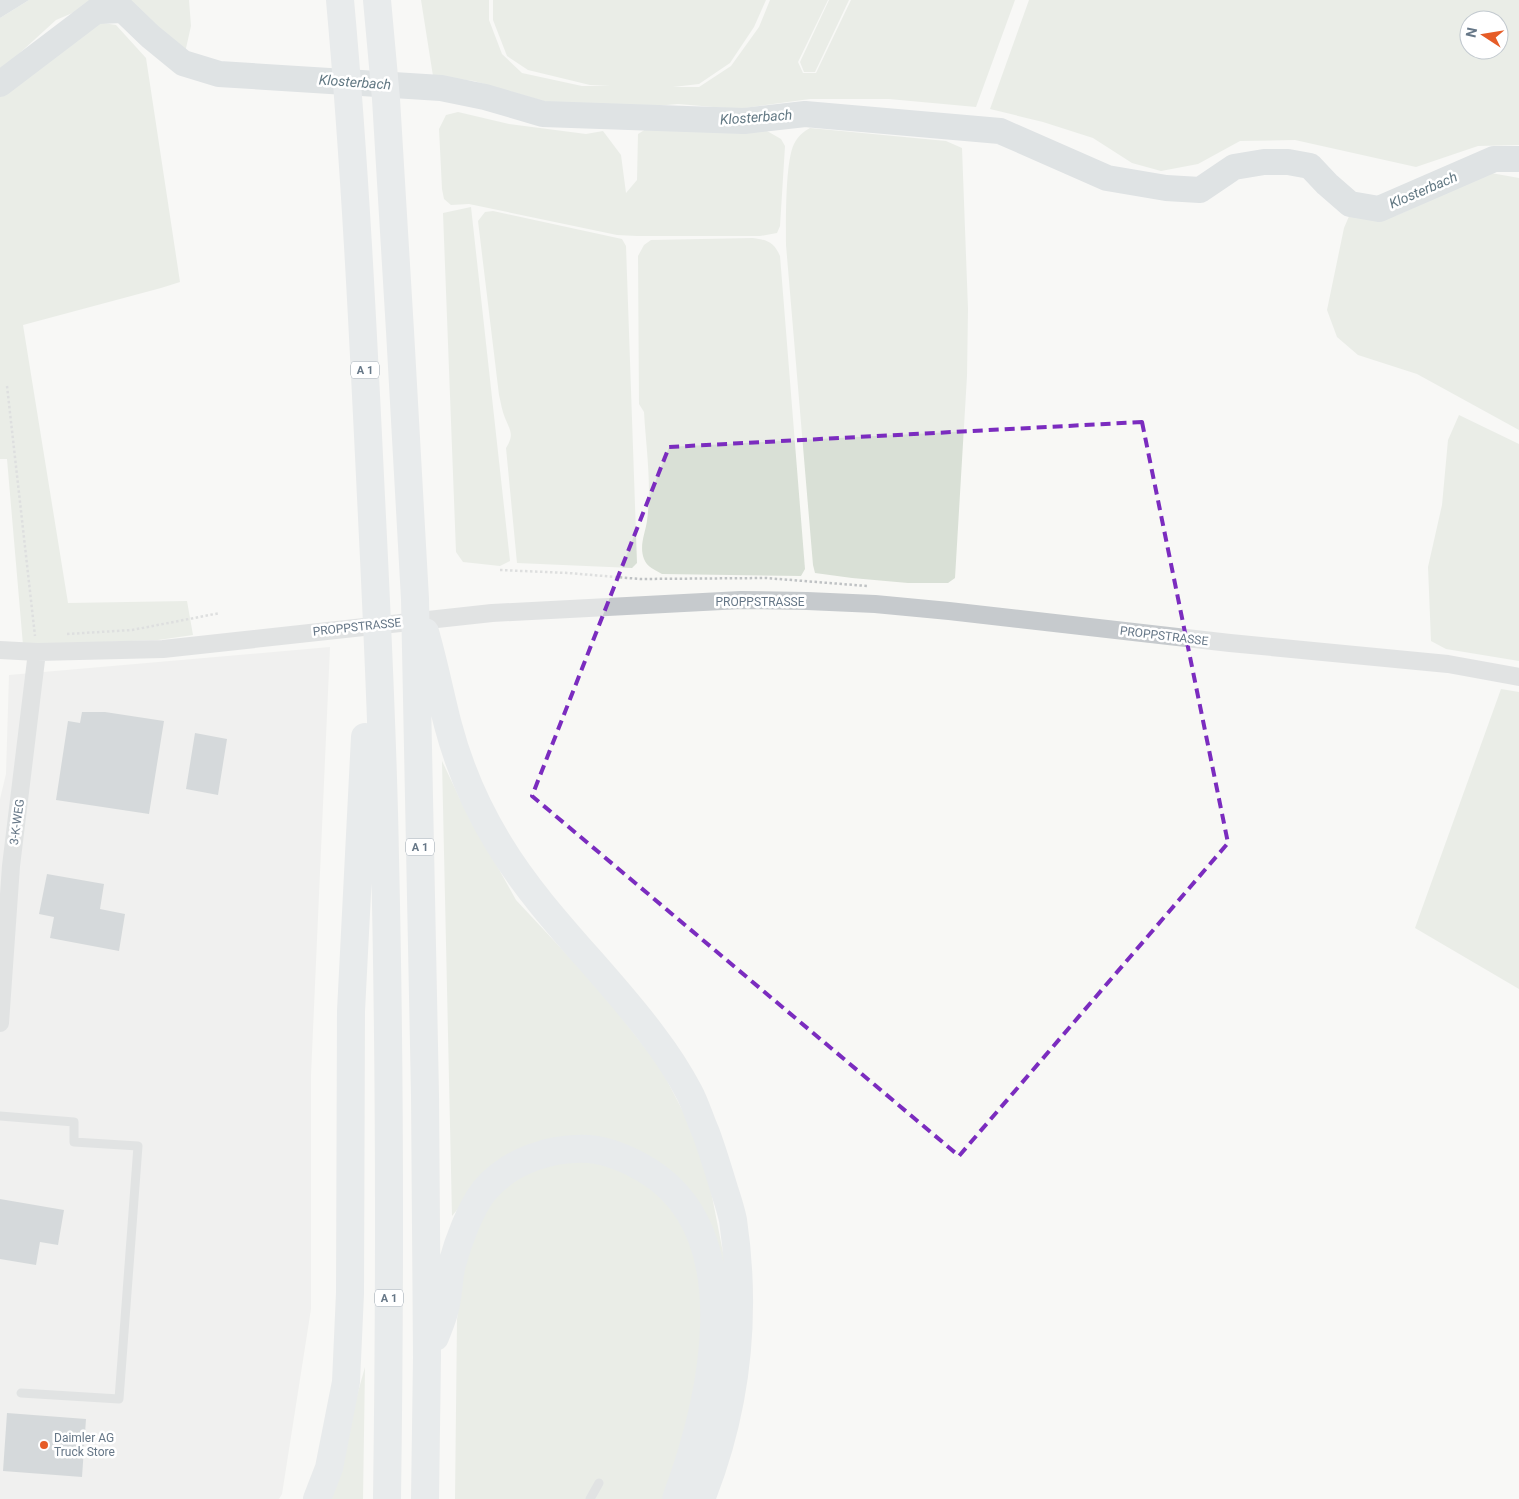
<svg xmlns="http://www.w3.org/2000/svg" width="1519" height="1499" font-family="Roboto,sans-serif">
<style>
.built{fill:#e6e7e6}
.green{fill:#d9e0d6;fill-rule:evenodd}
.water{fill:#c0c9cf}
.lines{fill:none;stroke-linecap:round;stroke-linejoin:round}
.river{stroke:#c0c9cf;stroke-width:26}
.building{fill:#acb4ba}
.path{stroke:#bfc2c4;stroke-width:2.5;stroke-dasharray:2.5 2.5;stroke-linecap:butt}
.service{stroke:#c6cacd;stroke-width:9}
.minor{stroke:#c6cacd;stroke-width:18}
.motorway{stroke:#d6dbdf;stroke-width:28}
.marked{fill:none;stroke:#7b2cbf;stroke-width:4;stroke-dasharray:10 6;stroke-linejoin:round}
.poi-dot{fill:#e65c27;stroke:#fff;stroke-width:2}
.labels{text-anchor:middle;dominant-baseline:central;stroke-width:5;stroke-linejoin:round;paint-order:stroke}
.shield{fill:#fff;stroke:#94a0ab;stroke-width:1}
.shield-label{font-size:11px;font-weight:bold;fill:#667787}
.street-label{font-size:12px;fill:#667787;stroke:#fff}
.poi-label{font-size:12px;fill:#667787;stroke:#fff;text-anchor:start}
.water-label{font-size:14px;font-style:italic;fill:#627883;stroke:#fff}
</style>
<rect width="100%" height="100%" fill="#f8f8f5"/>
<!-- built -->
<path class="built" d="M330,647L311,1075V1309L282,1494L279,1499H0V799L6,774L9,675Z"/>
<!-- green -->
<path class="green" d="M29,0H189L191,26L184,57L117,2L96,3L56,20L0,71V18Z
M421,0H489V20L502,54L522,73L582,86H610L590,85L528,70L507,56L493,20V0H766L754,27L730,63L699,84L673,87H699L731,66L759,27L770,0H828L798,62L803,73H816L851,0H1015L976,107L889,99H810L737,109L678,104L633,108L550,103L474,81L433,76Z
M829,0H849L815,72H804L800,62Z
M1029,0H1519V145L1478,146L1416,167L1295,140L1240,141L1198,164L1161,171L1132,163L1093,138L1043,122L990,109ZM1469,20H1499V50H1469Z
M97,22L116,25L146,58L180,282L161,288L23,325L68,603L187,601L193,635L158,640L23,645L7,459H0V94Z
M458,112L509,124L586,134L603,131L621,155L626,193L637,180L638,134L654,124L750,128L767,131L781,139L785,146L780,226L777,233L760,236H637L617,235L469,204L451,205L444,199L442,189L439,129L446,115Z
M810,128L946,141L962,148L968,309L967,376L955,578L948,583H908L852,578L815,573L813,565L786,245C786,223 785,162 794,144C798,136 803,132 810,128Z
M1491,173L1519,178V430L1417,374L1358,355L1337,337L1327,310L1344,228L1350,214L1395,216Z
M471,207L510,561L500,566L463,562L456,552L443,213Z
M493,211L622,239L626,246L637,563L632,568L517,563L506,448C514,435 511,432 505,418C502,411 501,403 499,395L478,221L485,212Z
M753,238C767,240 774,242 780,256L805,569L801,576L662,574C655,570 647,567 644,559C639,546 645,534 647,521C652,485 646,448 644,412L639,404L638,256L644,245L651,240Z
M1459,415L1519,444V661L1446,649L1431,641L1428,567L1442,505L1448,440Z
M1501,689L1519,692V989L1415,928Z
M442,761L460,799L516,900L600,990L660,1067L703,1150L726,1268H715L704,1224L611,1143L495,1164L452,1216Z
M606,1160L647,1182L689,1230L705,1298L699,1374L667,1499H455L457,1320L462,1266L473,1227L501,1187L547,1161Z
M365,1367L363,1499H328Z"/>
<!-- water -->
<path class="water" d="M0,0H29L0,18Z"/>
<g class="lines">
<!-- river -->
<path class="river" d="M0,84L96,11L123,10L150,36L183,63L219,74L441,88L485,97L543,114L744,121L805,114L1000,131L1107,178L1166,188L1200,190L1234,167L1264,162H1288L1310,166L1327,184L1350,204L1379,209L1494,159H1519"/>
</g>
<!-- building -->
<path class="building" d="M82,712H105L164,721L149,814L56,800L68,721L80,723Z
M195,733L227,739L218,795L186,789Z
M47,874L104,884L100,909L125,914L119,951L50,938L54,917L39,914Z
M0,1199L64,1210L58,1245L40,1242L36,1265L0,1259Z
M7,1413L86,1419L82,1477L3,1471Z"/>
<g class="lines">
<!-- path -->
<path class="path" d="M7,386L35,636
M500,570L568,573L640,579L766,578L867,586
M67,634L132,630L220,613"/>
<!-- service -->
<path class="service" d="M0,1116L74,1122V1142L138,1146L119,1399L21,1393
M590,1499L599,1483"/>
<!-- minor -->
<path class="minor" d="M0,650L37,652L163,649L492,613L741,600L807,601L875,604L949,611L1230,643L1448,664L1519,677
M0,1023L11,866L37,652"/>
<!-- motorway -->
<path class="motorway" d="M340,0C355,165 363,331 371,497C377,617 383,738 385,858C390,1072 390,1285 387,1499
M377,0L386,99L400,331L415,599L425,1095L427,1357L425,1499
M425,632C434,663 440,694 448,725C459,767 477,808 499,844C542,915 604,970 653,1036C666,1053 679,1073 689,1092C696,1105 700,1120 706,1133C713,1152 719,1172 725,1192C728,1201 731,1211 733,1220C747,1316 737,1409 701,1499
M435,1337C438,1329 442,1320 444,1312C449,1296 448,1279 452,1264C458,1242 470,1209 484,1191C509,1161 550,1147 589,1149C610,1151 630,1160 648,1171C752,1236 711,1405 676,1499
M317,1499L329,1468L346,1382L350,1293L351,1011L365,737"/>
</g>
<!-- marked area -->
<path d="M0 0H1519V1499H0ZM1142,422L1228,843L959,1156L532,796L669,447Z" fill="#f8f8f5" fill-opacity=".55" fill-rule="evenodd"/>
<path class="marked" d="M1142,422L1228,843L959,1156L532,796L669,447Z"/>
<!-- markers -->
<circle class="poi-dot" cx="44" cy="1445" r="5"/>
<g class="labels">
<!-- shield labels -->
<g class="shield">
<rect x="351" y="361.5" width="28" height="17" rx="4"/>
<rect x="406" y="838.5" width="28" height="17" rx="4"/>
<rect x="375" y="1289.5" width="28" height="17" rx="4"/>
</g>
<g class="shield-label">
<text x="365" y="370">A 1</text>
<text x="420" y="847">A 1</text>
<text x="389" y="1298">A 1</text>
</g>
<!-- street labels -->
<g class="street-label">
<text x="760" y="602">PROPPSTRASSE</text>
<text transform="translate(357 627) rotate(-6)">PROPPSTRASSE</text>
<text transform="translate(1164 636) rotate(7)">PROPPSTRASSE</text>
<text transform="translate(17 822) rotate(-82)">3-K-WEG</text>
</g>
<!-- poi labels -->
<g class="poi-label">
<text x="54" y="1438">Daimler AG<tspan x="54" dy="14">Truck Store</tspan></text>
</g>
<!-- water labels -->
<g class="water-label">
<text transform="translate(355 82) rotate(4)">Klosterbach</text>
<text transform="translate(756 117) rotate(-4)">Klosterbach</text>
<text transform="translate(1423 190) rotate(-23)">Klosterbach</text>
</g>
</g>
<!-- north arrow -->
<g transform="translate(1484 35) rotate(282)"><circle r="24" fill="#ffffff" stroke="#c2c9cf"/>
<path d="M0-4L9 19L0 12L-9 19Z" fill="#e65c27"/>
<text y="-8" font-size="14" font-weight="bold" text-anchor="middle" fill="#667787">N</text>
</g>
</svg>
